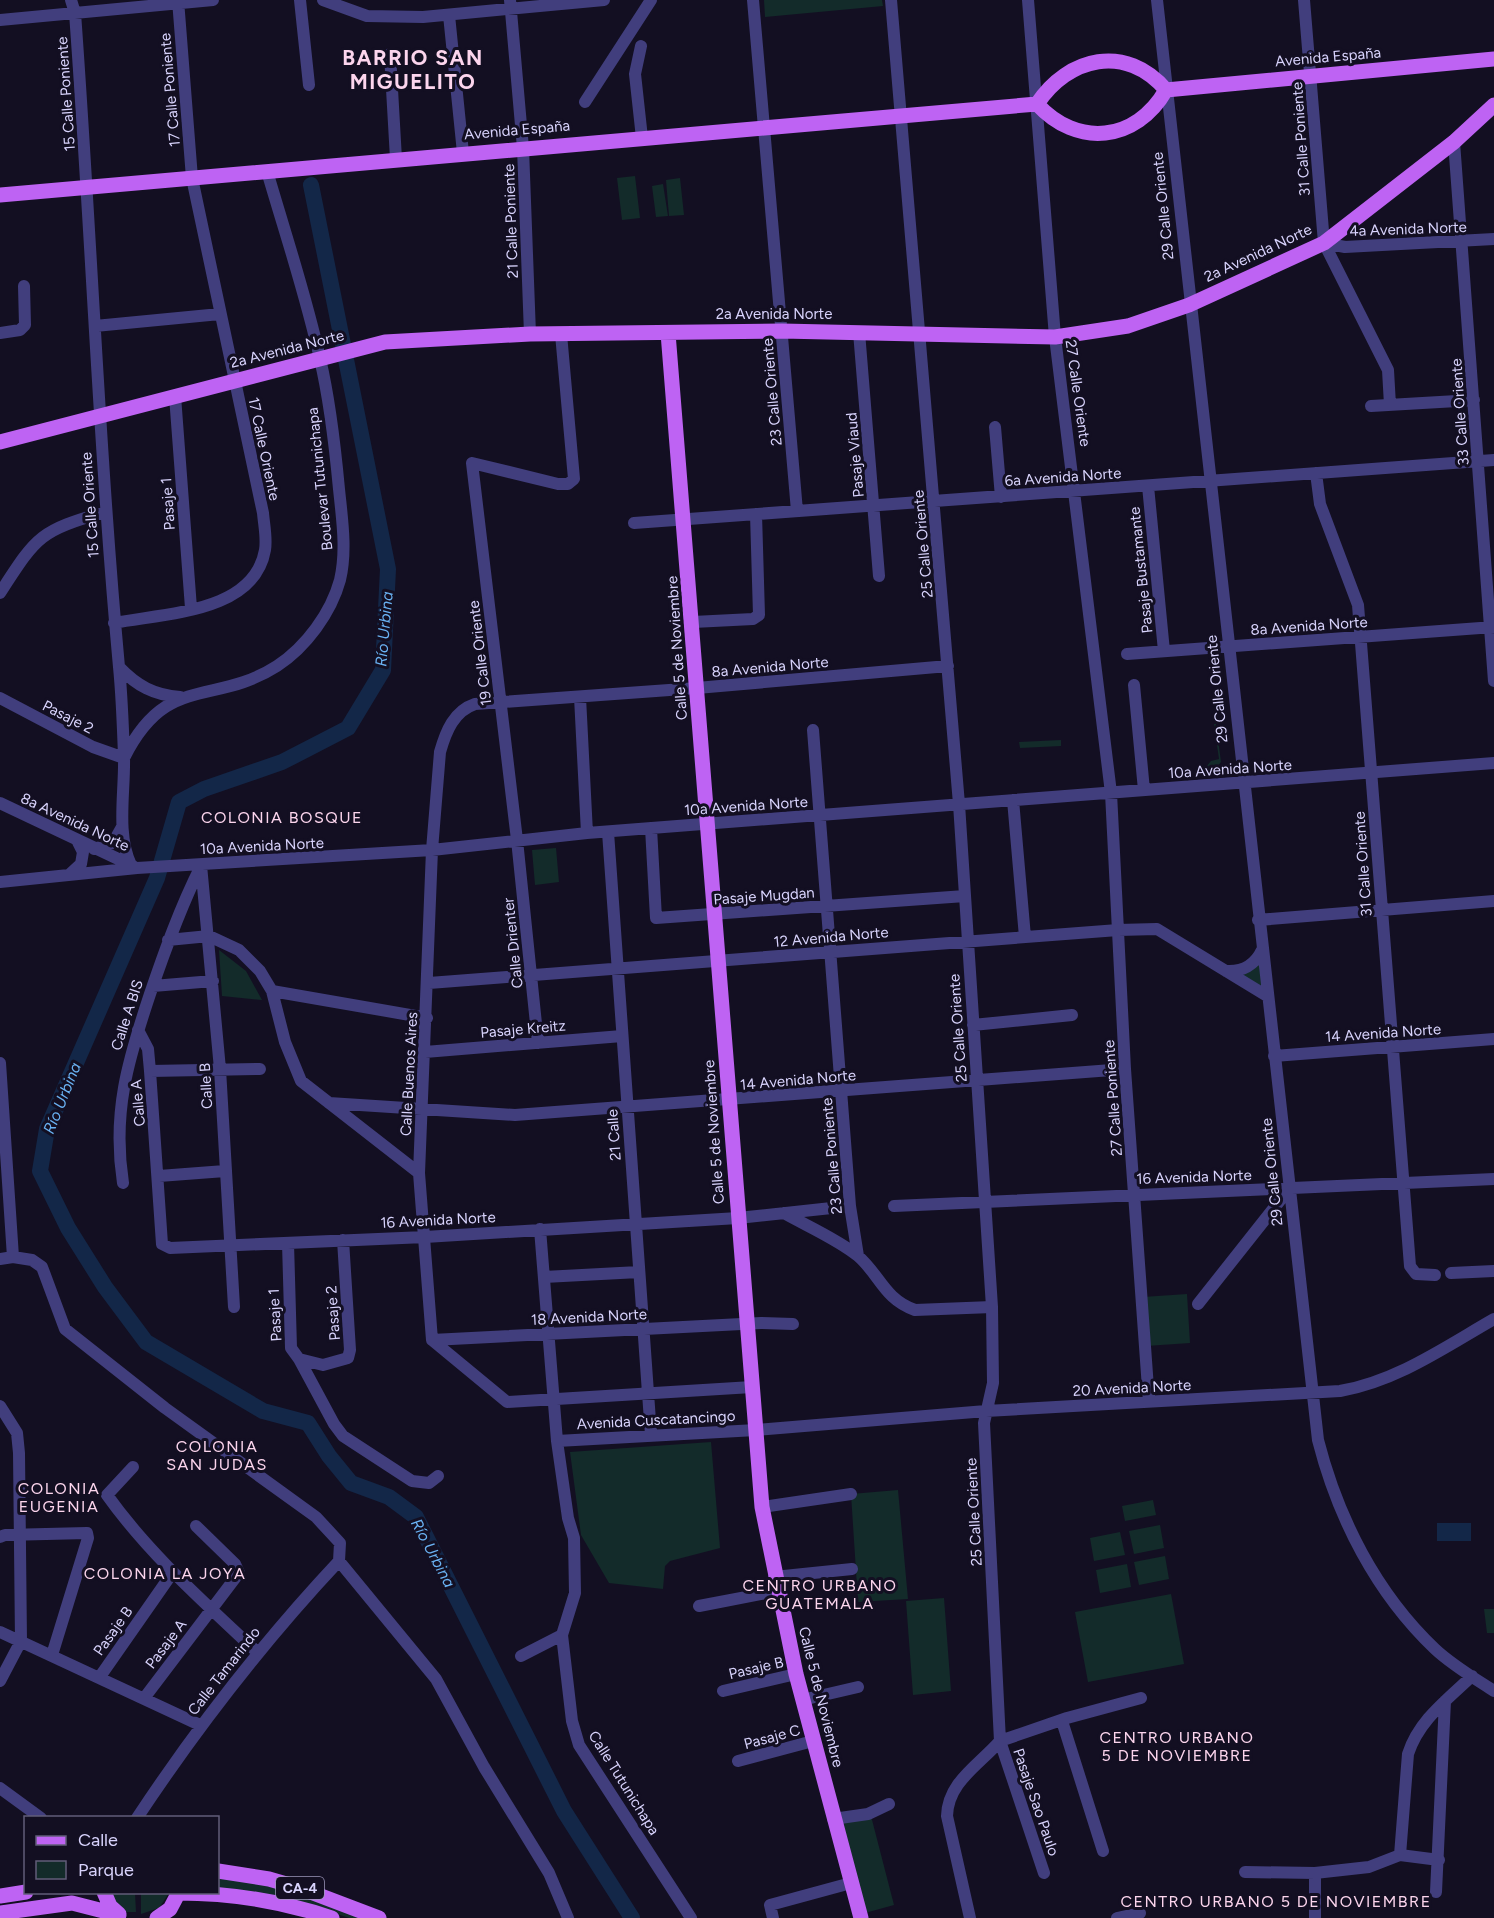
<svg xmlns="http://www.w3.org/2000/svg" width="1494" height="1918" font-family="Figtree,sans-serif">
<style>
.green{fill:#132b2a}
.water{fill:#132748}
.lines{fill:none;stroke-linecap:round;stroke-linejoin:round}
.river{stroke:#132748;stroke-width:16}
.minor{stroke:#413e7d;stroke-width:12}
.major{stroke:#be63f3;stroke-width:15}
.labels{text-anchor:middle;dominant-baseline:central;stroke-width:6;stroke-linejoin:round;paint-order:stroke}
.shield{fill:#130f22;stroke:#9d98bb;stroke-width:1.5}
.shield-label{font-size:14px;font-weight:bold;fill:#d8d3fc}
.street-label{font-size:15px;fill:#d8d3fc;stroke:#130f22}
.water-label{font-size:16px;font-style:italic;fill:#6ab2f3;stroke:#130f22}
.neighbourhood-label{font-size:16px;letter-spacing:1.5px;fill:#fcd5ed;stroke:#130f22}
.district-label{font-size:21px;font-weight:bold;letter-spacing:1.5px;fill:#fcd5ed;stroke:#130f22}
</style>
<rect width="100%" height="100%" fill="#130f22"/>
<!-- green -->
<path class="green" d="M764,0H882L883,6L765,17Z
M635,176L640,218L622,220L617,178Z
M680,178L684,215L669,216L666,180Z
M663,184L668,216L656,217L652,186Z
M1214,724H1216L1221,762L1217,767L1205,768L1211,761L1219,759Z
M1061,740V746L1020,748L1019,742Z
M556,848L559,882L535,885L532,850Z
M219,950L246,971L262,1000L222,996Z
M1260,959L1263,991L1234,974Z
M1187,1294L1190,1343L1146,1346L1143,1297Z
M711,1442L720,1548L670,1561L665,1566L663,1589L609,1583L581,1535L570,1452Z
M898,1490L908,1599L858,1602L851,1494Z
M1153,1500L1156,1515L1125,1521L1122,1506Z
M1160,1525L1164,1548L1134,1554L1129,1531Z
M1120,1532L1125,1555L1094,1561L1090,1538Z
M1165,1556L1169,1579L1139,1585L1134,1562Z
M1127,1564L1131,1587L1100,1593L1096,1570Z
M1171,1594L1184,1664L1088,1682L1075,1612Z
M944,1598L951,1691L913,1695L906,1601Z
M1484,1609H1494V1633H1487Z
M871,1816L894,1905L865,1913L840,1822Z
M218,1877L261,1883L368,1918H349L317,1907L218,1889Z
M110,1893H135L136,1912H126L116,1905Z
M141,1893H169L159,1908L141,1914Z"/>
<!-- water -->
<path class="water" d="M1437,1523H1471V1541H1437Z"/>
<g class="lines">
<!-- river -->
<path class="river" d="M311,185L388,569L383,670L348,728L282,762L204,789L179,802L157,878L47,1129L40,1171L68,1228L105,1287L146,1342L263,1411L308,1423L329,1456L351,1483L389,1497L416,1517L564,1811L632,1918"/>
<!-- minor -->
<path class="minor" d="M71,0L75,13C91,231 99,449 119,667C122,697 123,727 124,757C125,792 116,833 131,865
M300,0L309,85
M323,0L367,16L423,17L604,0
M510,0L523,148L530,334
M753,0L797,511
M891,0L959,804L992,1307L993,1383L984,1423L1000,1741C978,1766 948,1782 947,1816L970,1918
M1028,0L1055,337L1111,793L1125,1069L1149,1402
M1157,0L1318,1440C1338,1518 1376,1593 1435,1649C1452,1665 1474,1678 1494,1691
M1304,0L1324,243L1388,370L1390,405
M449,15L463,153
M0,20L213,0
M641,46L635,74L642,138
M390,54L396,159
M585,102L651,0
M1454,142L1494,681
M1324,243L1345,247L1494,239
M95,326L220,314
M859,332L879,576
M0,333L20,330L25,325L24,286
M175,396L191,608
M1371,406L1474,400
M995,427L1001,497
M1316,473L1320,504L1358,605L1410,1266L1416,1274L1435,1275
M1148,486L1164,651
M634,523L1494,460
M0,593C37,536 39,531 105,512
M693,622L753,619L759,615L756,514
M114,623C165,613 254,613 265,550C267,538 264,525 263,513L192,178L178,0
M1127,654L1494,627
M119,667C137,686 154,695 180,697
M1134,685L1144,790
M580,697L587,833
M0,698L93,747L124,758C167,672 213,707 277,666C306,647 331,613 340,580C347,550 342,519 339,489C335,446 330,401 320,359C306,295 285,233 267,171
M813,730L850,1206L858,1256
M1013,800L1025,937
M0,803L133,866
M651,828L656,918L965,896
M608,832L651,1435
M94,849L113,843L122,827
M201,865L220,1069L234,1307
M69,875L81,864L83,852L78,842
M0,882L137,868L432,850L587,833L1494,763
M1258,920L1494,901
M168,940L209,936L239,950L260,971L272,991L285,1042L301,1081L419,1173
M1226,971C1242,972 1255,965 1262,950
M429,983L1118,930L1157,929L1267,996
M153,986L213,981
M272,991L427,1018
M973,1025L1072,1015
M138,1030L148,1049L150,1071L162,1244L170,1248L425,1237L738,1218L850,1206
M538,1043L517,840L472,463L558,484H568L574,479L561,334
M425,1052L622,1036
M1274,1056L1494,1039
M0,1063L13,1257
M150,1071L260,1069
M329,1103L515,1115L1125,1069
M159,1176L225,1171
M123,1183C112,1113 128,1060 150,994C165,950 180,908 201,866
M894,1206L1494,1179
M784,1213C807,1226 839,1240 858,1256C880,1275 884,1299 915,1310L992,1307
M540,1229L557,1441L568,1518L574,1538L575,1593L562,1635L572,1721L579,1745L691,1918
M288,1243L291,1348L299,1359L323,1365L348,1358L350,1350L343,1240
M0,1259L13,1257L32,1260L42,1267L65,1329L165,1408L316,1517L340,1543L339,1561L436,1679L484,1767L549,1873L568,1918
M1451,1273L1494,1271
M544,1277L639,1272
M1198,1304L1289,1189
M432,1340L761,1323L793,1324
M299,1359L334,1424L343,1436L412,1481L429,1483L438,1476
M752,1387L507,1402L432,1340L419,1173L432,850L440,752C446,731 454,711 475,704L697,688L948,666
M0,1406L17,1433L19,1453L21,1641L0,1681
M557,1441L756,1430L986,1411L1340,1391C1397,1381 1445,1347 1494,1319
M133,1467L107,1495C149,1554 205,1603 258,1653
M762,1507L851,1494
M0,1537L5,1535L87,1533L88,1538L52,1655
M774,1577L852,1569
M699,1606L777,1591
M0,1632L200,1725
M521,1656L562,1635
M99,1678L173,1572
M723,1691L796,1674
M145,1697L239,1573L235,1564L196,1526
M802,1700L858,1687
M1062,1721L1103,1851
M738,1761L813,1741
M0,1788L41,1818
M137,1818C198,1726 264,1641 339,1561
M833,1819L868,1814L889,1804
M1400,1855L1439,1860
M1245,1872L1315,1873L1369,1867L1400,1855L1408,1754C1419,1720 1447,1700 1472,1676
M1044,1873L1000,1741L1067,1718L1141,1698
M1436,1892L1445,1701
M773,1918L770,1905L851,1883
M1117,1918L1140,1913
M1315,1918V1873"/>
<!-- major -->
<path class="major" d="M1166,90L1494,59
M1037,104C1077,148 1136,142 1166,90
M1037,104C1068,57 1126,43 1166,90
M0,195L1037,104
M668,333L762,1507L796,1674L861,1918
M0,442L385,342L530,334L782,331L1055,337L1128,326L1189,305L1324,243L1454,142L1494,105
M218,1871L269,1879L300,1888L379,1918
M104,1892L110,1906L119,1914
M178,1893C232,1893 281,1901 332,1918
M0,1896L26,1892
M0,1913L72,1903L119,1915
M157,1918L170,1909L179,1892"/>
</g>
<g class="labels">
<!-- shield labels -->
<rect class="shield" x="276" y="1877" width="48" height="22" rx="4.5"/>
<g class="shield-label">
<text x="300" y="1888">CA-4</text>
</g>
<!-- street labels -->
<g class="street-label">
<text transform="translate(1328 57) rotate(-5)">Avenida España</text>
<text transform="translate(170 90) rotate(-95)">17 Calle Poniente</text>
<text transform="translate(66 94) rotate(-94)">15 Calle Poniente</text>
<text transform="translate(517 130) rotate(-5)">Avenida España</text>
<text transform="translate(1301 139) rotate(-94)">31 Calle Poniente</text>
<text transform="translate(1163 206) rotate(-96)">29 Calle Oriente</text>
<text transform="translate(511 221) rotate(-92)">21 Calle Poniente</text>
<text transform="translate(1408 229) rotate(-2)">4a Avenida Norte</text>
<text transform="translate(1258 253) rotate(-25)">2a Avenida Norte</text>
<text x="774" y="314">2a Avenida Norte</text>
<text transform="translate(287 349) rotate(-14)">2a Avenida Norte</text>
<text transform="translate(772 392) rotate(-95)">23 Calle Oriente</text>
<text transform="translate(1078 393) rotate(82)">27 Calle Oriente</text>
<text transform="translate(1460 412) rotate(-94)">33 Calle Oriente</text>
<text transform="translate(264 449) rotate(78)">17 Calle Oriente</text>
<text transform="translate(855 455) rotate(-95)">Pasaje Viaud</text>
<text transform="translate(1063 477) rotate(-4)">6a Avenida Norte</text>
<text transform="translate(320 479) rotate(-96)">Boulevar Tutunichapa</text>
<text transform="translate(168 504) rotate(-94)">Pasaje 1</text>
<text transform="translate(90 505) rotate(-94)">15 Calle Oriente</text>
<text transform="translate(923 544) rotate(-95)">25 Calle Oriente</text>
<text transform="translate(1141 570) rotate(-96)">Pasaje Bustamante</text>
<text transform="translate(1309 626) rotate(-4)">8a Avenida Norte</text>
<text transform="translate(677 648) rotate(-94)">Calle 5 de Noviembre</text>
<text transform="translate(480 653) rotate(-97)">19 Calle Oriente</text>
<text transform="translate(770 667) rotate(-5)">8a Avenida Norte</text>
<text transform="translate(1217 689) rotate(-96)">29 Calle Oriente</text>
<text transform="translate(68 717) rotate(27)">Pasaje 2</text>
<text transform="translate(1230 769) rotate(-4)">10a Avenida Norte</text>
<text transform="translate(746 806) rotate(-4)">10a Avenida Norte</text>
<text transform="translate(75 822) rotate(25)">8a Avenida Norte</text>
<text transform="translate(262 846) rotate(-3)">10a Avenida Norte</text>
<text transform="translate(1363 864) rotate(-94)">31 Calle Oriente</text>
<text transform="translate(764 896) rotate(-4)">Pasaje Mugdan</text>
<text transform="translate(831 937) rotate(-5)">12 Avenida Norte</text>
<text transform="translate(513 943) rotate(-96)">Calle Drienter</text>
<text transform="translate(127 1015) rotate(-72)">Calle A BIS</text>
<text transform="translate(958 1028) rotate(-94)">25 Calle Oriente</text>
<text transform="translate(523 1029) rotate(-5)">Pasaje Kreitz</text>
<text transform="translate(1383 1033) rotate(-4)">14 Avenida Norte</text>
<text transform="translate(409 1074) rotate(-87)">Calle Buenos Aires</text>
<text transform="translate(798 1080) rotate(-5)">14 Avenida Norte</text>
<text transform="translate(206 1086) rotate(-93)">Calle B</text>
<text transform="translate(1113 1098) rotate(-94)">27 Calle Poniente</text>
<text transform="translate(138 1103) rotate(-95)">Calle A</text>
<text transform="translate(714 1132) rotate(-94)">Calle 5 de Noviembre</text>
<text transform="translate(614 1135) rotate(-94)">21 Calle</text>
<text transform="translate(832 1156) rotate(-95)">23 Calle Poniente</text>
<text transform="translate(1272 1172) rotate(-96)">29 Calle Oriente</text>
<text transform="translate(1194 1177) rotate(-2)">16 Avenida Norte</text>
<text transform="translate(438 1220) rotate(-3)">16 Avenida Norte</text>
<text transform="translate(333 1313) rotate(-94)">Pasaje 2</text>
<text transform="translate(275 1315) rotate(-93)">Pasaje 1</text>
<text transform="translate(589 1317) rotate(-3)">18 Avenida Norte</text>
<text transform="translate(1132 1388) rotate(-3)">20 Avenida Norte</text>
<text transform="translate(656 1420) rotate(-3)">Avenida Cuscatancingo</text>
<text transform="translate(974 1512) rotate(-93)">25 Calle Oriente</text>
<text transform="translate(113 1631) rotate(-55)">Pasaje B</text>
<text transform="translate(166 1644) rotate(-53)">Pasaje A</text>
<text transform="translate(756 1668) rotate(-13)">Pasaje B</text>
<text transform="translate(224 1671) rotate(-52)">Calle Tamarindo</text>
<text transform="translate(821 1697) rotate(76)">Calle 5 de Noviembre</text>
<text transform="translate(772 1737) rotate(-15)">Pasaje C</text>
<text transform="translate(624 1783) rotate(58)">Calle Tutunichapa</text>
<text transform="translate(1036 1802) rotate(71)">Pasaje Sao Paulo</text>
</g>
<!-- water labels -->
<g class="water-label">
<text transform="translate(384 629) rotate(-85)">Río Urbina</text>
<text transform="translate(62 1098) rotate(-68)">Río Urbina</text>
<text transform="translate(433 1553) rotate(62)">Río Urbina</text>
</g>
<!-- neighbourhood labels -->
<g class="neighbourhood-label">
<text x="282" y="817">COLONIA BOSQUE</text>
<text x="217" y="1446">COLONIA<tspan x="217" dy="18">SAN JUDAS</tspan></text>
<text x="59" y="1488">COLONIA<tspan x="59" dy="18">EUGENIA</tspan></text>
<text x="165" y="1573">COLONIA LA JOYA</text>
<text x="820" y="1585">CENTRO URBANO<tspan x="820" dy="18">GUATEMALA</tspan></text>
<text x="1177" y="1737">CENTRO URBANO<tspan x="1177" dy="18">5 DE NOVIEMBRE</tspan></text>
<text x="1276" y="1901">CENTRO URBANO 5 DE NOVIEMBRE</text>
</g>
<!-- district labels -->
<g class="district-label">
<text x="413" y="57">BARRIO SAN<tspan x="413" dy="24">MIGUELITO</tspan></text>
</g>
</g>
<!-- legend -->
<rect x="24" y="1816" width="195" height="78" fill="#130f22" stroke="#625d79" stroke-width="1.5"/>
<rect x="36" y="1836" width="30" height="9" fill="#be63f3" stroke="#625d79" stroke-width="1.5"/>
<text x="78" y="1846" font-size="18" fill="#d8d3fc">Calle</text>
<rect x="36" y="1861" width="30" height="18" fill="#132b2a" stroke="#625d79" stroke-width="1.5"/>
<text x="78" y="1876" font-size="18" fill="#d8d3fc">Parque</text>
</svg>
